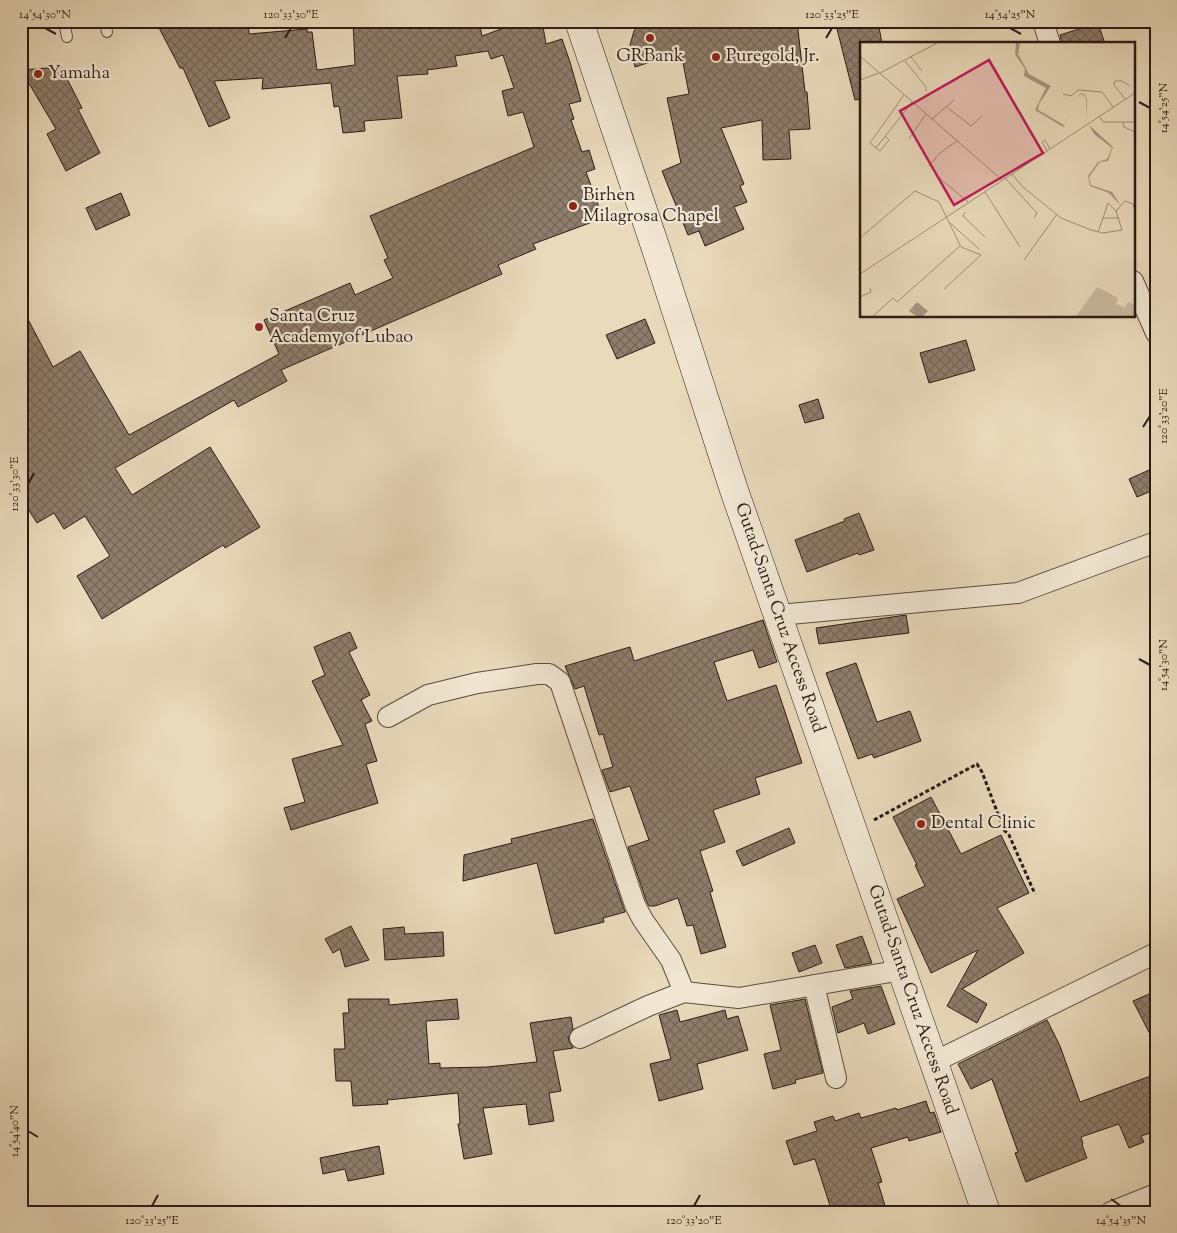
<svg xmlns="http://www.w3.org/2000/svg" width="1177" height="1233" font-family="'Sorts Mill Goudy',serif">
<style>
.building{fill:url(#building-cross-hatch);stroke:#2b1b15}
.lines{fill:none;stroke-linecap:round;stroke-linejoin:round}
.service-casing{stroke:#5a4b3e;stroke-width:12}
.minor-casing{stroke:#5a4b3e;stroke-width:22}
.secondary-casing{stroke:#2b1b15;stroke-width:29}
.path{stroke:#2b1b15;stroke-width:3;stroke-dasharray:4 2.5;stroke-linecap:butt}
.service{stroke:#f1e7d3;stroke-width:10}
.minor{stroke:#f1e7d3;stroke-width:20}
.secondary{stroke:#f1e7d3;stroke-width:28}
.ticks{fill:none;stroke:#2b1b15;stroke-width:2}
.poi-dot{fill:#8f2418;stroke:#f1e7d3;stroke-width:2}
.labels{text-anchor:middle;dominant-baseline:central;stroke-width:4.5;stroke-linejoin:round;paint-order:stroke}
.poi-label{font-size:18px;fill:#2b1b15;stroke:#f1e7d3;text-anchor:start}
.street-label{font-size:18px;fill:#2b1b15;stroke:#f1e7d3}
.inset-road{fill:none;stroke:#9d8e79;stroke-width:1}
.view{fill:#c2185b;fill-opacity:0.15;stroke:#c2185b;stroke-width:2.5}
.inset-edge{fill:none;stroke:#2b1b15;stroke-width:2.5}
.neatline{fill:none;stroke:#2b1b15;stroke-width:2}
.ticks-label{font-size:12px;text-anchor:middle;fill:#2b1b15}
</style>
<defs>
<pattern id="building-cross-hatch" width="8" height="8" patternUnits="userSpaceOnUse" patternTransform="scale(1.25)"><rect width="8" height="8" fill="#8e7e6b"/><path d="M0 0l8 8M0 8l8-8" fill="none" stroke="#746657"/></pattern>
</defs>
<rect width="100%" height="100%" fill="#e9dabb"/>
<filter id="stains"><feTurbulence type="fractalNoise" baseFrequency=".004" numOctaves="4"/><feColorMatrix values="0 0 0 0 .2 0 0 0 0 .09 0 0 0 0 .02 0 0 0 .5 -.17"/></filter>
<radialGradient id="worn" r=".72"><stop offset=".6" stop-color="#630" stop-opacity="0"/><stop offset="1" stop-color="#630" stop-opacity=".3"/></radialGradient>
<!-- building -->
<path class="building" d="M202,21H248L249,34L307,29V32H312L317,70L355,65L353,21H461V25L479,22L482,36L512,25L511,21H542L546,44L562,39L570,62L581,101L569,104L574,119L571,120L582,152L589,150L595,169L586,172L603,218L533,244L536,249L498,265L502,274L281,370L287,381L238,407L234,400L115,468L132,495L210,447L260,527L225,548L223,545L102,619L77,576L110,556L85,516L64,529L54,513L37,523L21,498V306L53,367L80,351L129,435L279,354L264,320L350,283L355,295L393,278L384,260L388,258L370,216L534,147L523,112L508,116L502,91L514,88L503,55L491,59L488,51L455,56L457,66L427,70L428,74L397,76L402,118L364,121L365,131L343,133L339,106L334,107L331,83L262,89L263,78L214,81L230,118L209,127L183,68H180L157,24Z
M646,21H797L805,92H807L810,129L789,130L791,159L763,160L762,120L721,128L744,184L740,186L747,202L734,207L744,229L705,246L699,231L688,235L662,171L681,163L667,98L689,94L681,52L635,67L630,45L634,31L640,23Z
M835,21H878L882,44H861V99L855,100Z
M1098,23L1105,44H1062L1060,35Z
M61,67L82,108L78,109L100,153L66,171L47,134L56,129L21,70Z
M121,193L130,215L96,230L86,208Z
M645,319L655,343L617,359L606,335Z
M966,340L975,370L929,383L920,353Z
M818,399L824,418L805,423L799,405Z
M1156,467V489L1137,497L1129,479Z
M859,513L874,550L859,555L858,553L807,572L795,540L845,521L844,519Z
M906,615L909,633L819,644L816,628Z
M763,620L777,662L759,668L753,650L714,662L727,701L776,685L802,763L755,778L760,794L713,810L725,842L700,851L713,891L710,892L726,947L701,954L693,925L687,926L678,898L655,906H649L646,900L628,847L649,840L630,786L610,792L602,770L613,767L603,734L599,735L584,686L575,689L565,666L630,647L634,661Z
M350,632L357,648L349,652L370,695L361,700L372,721L365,724L377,761L366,764L378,803L291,830L284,808L305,802L292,759L343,745L312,681L325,675L314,647Z
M856,663L877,722L910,711L921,741L874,758L872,754L858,759L826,673Z
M931,797L961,854L1001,835L1029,893L997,908L1024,953L962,989L987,1004L977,1023L947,1006L978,950L931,973L897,899L925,886L915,865H917L893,817Z
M593,819L625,912L603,918L604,922L555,934L537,863L463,881L464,855L512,843L511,839Z
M789,828L795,843L743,866L736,851Z
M351,926L369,960L345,967L340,949L333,953L325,939Z
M404,927L405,934L443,932L444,956L385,960L383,929Z
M862,936L872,963L845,968L836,945Z
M815,945L822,963L799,972L792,953Z
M881,986L895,1024L868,1034L864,1023L838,1033L832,1007L853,999L850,991Z
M1156,991V1046L1133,1001Z
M348,999H389V1005L457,999L459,1019L426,1021L429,1064L440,1063V1068L487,1067L537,1062L530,1023L571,1017L573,1029L568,1038L570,1043L573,1048L553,1051L561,1091L549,1093L554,1121L529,1125L526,1104L483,1108L492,1154L464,1159L458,1124H460L458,1093L387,1100L388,1104L353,1106L351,1081H336L334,1049H345L343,1013H349Z
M805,999L823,1073L795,1080L796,1083L773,1089L764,1054L781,1050L770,1005Z
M677,1010L680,1022L725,1010L727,1019L738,1016L748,1050L697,1064L703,1089L659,1101L650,1064L671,1059L659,1015Z
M1047,1020L1060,1046L1080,1102L1156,1074V1131L1141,1136L1144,1142L1129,1148L1119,1124L1081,1137L1083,1144L1082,1145L1087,1158L1026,1182L1015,1153L1018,1152L992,1079L971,1089L958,1064Z
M926,1101L930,1113L934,1112L941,1132L909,1141L908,1137L871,1148L882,1182L878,1183L887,1212H832L815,1159L794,1165L786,1141L817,1131L814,1122L833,1116L835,1121L859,1113L861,1118L896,1108L897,1110Z
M379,1146L384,1174L348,1181L345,1169L323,1174L320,1158Z"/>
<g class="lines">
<!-- service casing -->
<g class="service-casing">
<path id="service" d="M64,21L67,37
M105,21L107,32"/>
</g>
<!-- minor casing -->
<g class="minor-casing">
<path id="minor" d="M1043,21L1050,44
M1133,281L1156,333
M779,615L1018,593L1156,542
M388,717L428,695L477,683L537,674H549L560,682L635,905L643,920L671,960L684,992
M814,985L836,1078
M580,1038L648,1006L684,992L739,998L902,970
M934,1062L1156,953
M1111,1212L1156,1194"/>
</g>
<!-- secondary casing -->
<g class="secondary-casing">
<path id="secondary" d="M579,21L656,249L734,490L986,1212"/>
</g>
<!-- path -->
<path class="path" d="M874,820L977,764L982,772L1004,830L1009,835L1035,894"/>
<!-- service -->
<use href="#service" class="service"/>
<!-- minor -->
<use href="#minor" class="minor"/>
<!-- secondary -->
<use href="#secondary" class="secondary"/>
</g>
<!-- ticks -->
<path class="ticks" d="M45,28L56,34M1010,28L1021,34M285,38L291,28M826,38L832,28M1139,102L1150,108M1143,427L1150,416M28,484L34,473M1139,659L1150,665M28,1131L38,1137M1111,1199L1121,1206M152,1206L158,1195M694,1206L700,1195"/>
<!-- markers -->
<g class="poi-dot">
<circle cx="650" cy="38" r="5"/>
<circle cx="716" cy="57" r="5"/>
<circle cx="38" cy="74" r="5"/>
<circle cx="573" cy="206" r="5"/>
<circle cx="259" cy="327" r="5"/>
<circle cx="921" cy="824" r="5"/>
</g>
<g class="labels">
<!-- poi labels -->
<g class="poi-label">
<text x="650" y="57" text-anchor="middle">GRBank</text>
<text x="726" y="57">Puregold, Jr.</text>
<text x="48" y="74">Yamaha</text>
<text x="583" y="196">Birhen<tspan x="583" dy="21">Milagrosa Chapel</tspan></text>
<text x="269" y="317">Santa Cruz<tspan x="269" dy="21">Academy of Lubao</tspan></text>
<text x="931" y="824">Dental Clinic</text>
</g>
<!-- street labels -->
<g class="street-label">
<text transform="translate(779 618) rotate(71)">Gutad-Santa Cruz Access Road</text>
<text transform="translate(912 1000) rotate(71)">Gutad-Santa Cruz Access Road</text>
</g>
</g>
<!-- overview -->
<g transform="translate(860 42)">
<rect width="275" height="275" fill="#e9dabb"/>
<path d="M237,245L258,256L256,262L265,266L268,260L275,263V274H216Z" fill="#c9ba9f"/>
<path d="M156,1H160L158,12L169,32L191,44L179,62L178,68L204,83L214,69L217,55L220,52L222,51L225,53L227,57V79L226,56L222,52L217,55L214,69L203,85L175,68L186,46L164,34L165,27L155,12ZM229,83L253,105L248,119L240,120L229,135L231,143L252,150L261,164L249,151L230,144L228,134L238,120L247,117L252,106L234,92ZM57,260L68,269L63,274H56L49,269Z" fill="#a89983"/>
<path class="inset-road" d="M0,14L142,138M51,15L62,29M45,19L66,45V49M20,31L77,1M0,38L19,31M203,52L211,54L218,48L242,50L253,65M265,57L254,43L255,39H262L270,44M88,66L111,84L122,74M239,74L243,80H275M72,77L94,58M263,80L264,85L275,90M25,94L29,98L20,109L10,101L44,53M49,97L66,72M16,106L52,60M187,109L182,100L185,98L190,107M69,124L80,111L97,99M152,132L163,145L201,176L231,188L243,191L262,188L256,169L265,159L273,162L275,169M77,134L108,160M145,136L177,171L174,176M125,150L160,205M105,170L103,174L125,195M243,176L248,161L256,169M90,181L119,207M238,190L243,176H259M0,196L55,149L79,160L101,205L121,213L84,247M164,218L197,172M0,232L275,51M0,255L11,250L10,246M13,274L33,256L37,260L100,204"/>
<path class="view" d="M129,18L183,111L94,163L40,69Z"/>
<rect width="275" height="275" class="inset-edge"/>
</g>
<!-- margin -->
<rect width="1177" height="1233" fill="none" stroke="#e9dabb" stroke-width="55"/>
<rect x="28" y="28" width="1122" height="1178" class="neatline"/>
<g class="ticks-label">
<text x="45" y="18">14°54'30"N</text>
<text x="291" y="18">120°33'30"E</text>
<text x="832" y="18">120°33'25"E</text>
<text x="1010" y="18">14°54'25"N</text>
<text transform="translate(1163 108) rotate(-90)" y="4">14°54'25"N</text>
<text transform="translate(1163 416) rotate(-90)" y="4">120°33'20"E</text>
<text transform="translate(14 484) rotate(-90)" y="4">120°33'30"E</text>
<text transform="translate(1163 665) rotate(-90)" y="4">14°54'30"N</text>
<text transform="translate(14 1131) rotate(-90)" y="4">14°54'40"N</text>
<text x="152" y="1224">120°33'25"E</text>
<text x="694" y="1224">120°33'20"E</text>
<text x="1121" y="1224">14°54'35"N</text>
</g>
<rect width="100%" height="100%" filter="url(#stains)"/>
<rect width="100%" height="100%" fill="url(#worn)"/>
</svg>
